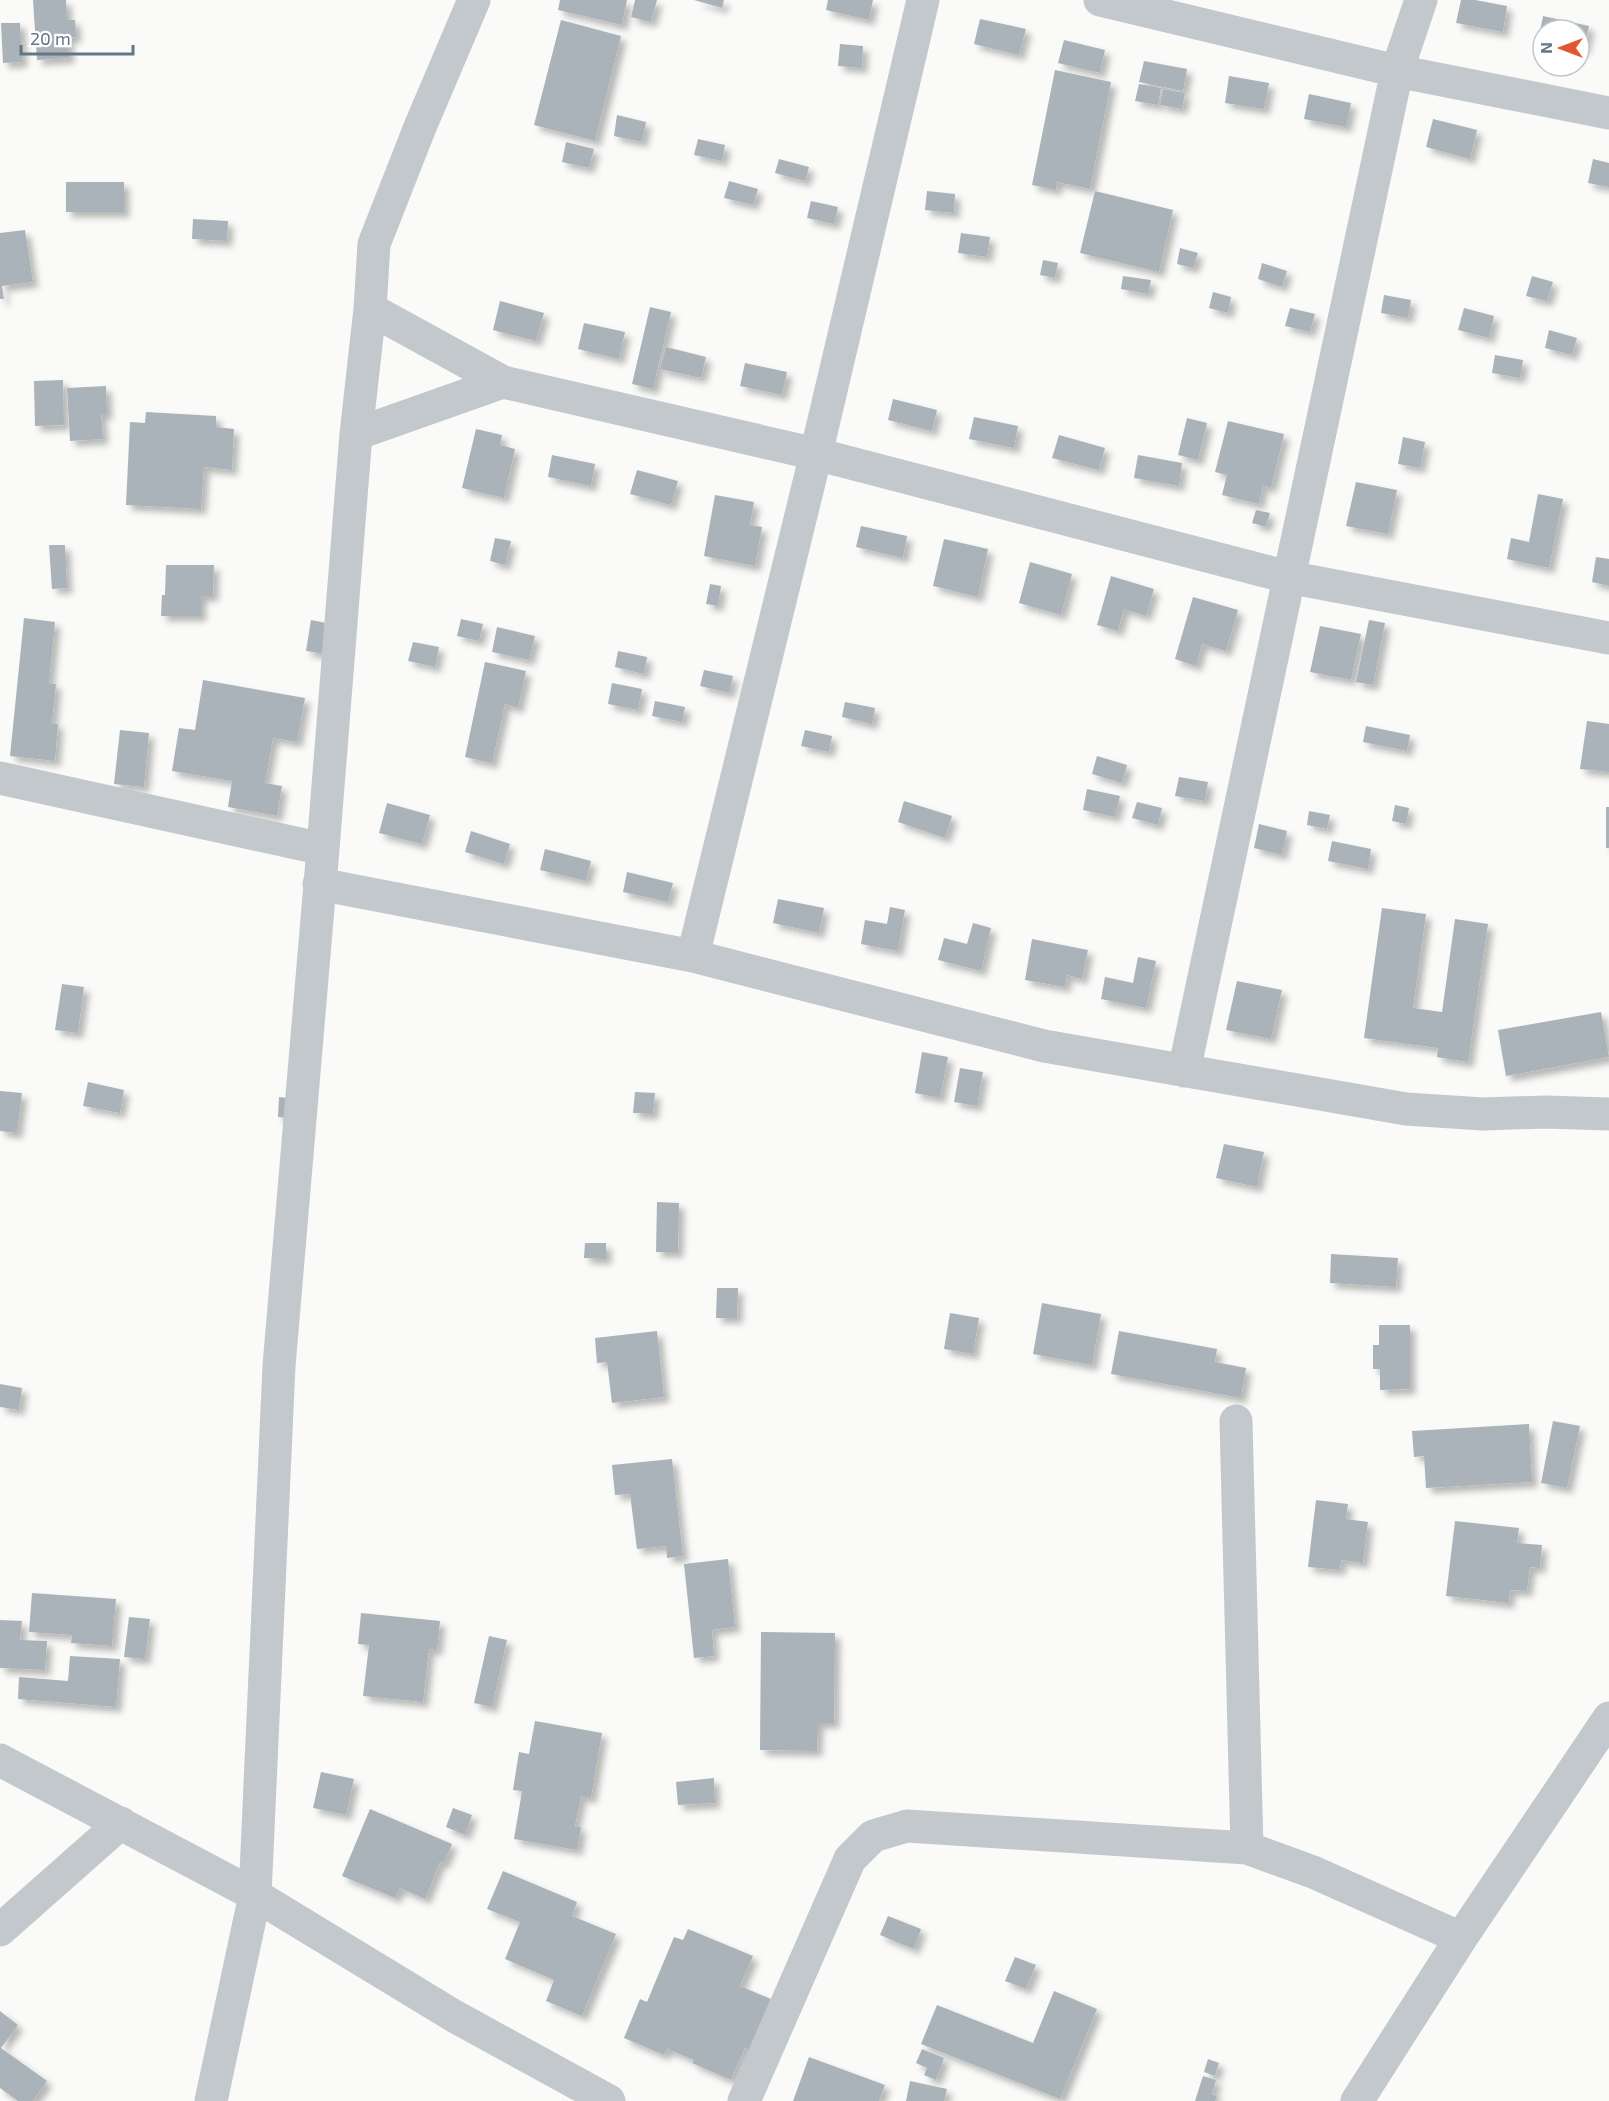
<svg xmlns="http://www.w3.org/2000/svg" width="1609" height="2101" font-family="'Exo 2',sans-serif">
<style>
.building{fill:#aab3b9;filter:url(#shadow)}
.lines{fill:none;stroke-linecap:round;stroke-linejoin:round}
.minor{stroke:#c3c8cc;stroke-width:33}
</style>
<defs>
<filter id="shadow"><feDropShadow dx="5.5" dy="5.5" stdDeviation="3" flood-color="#0004"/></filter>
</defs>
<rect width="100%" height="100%" fill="#fafaf8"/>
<!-- building -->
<path class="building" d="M33,0H66L67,20H75L76,37L68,38L69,58L37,60Z
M560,0H627L622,25L558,10Z
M635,0H657L651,22L631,17Z
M694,0H724L722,8Z
M828,0H873L869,20L826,10Z
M1461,0H1475L1507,6L1503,32L1456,23Z
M1543,16L1589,26L1584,50L1579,49V30H1543V42L1538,41Z
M980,19L1026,29L1019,55L974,44Z
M561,20L621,36L595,141L534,125Z
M1,23H20L22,62L3,63Z
M1064,40L1105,50L1100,73L1058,63Z
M840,44L863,46L862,68L838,66Z
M1144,61L1187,69L1183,91L1139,82Z
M1055,70L1111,82L1090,189L1057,182L1056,190L1032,185Z
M1229,76L1269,83L1264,109L1225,103Z
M1139,84L1161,88L1158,105L1135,101Z
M1163,89L1185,93L1182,109L1160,105Z
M1309,94L1351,103L1346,127L1304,119Z
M617,115L646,122L642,142L614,136Z
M1433,119L1477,130L1470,159L1426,147Z
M698,139L725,145L722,161L694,155Z
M566,142L594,149L589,168L562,162Z
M779,159L809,167L805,181L775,173Z
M1593,159L1609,163V187L1588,183Z
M729,181L758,189L753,205L724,198Z
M66,182H124V212H66Z
M927,191L955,194L954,213L925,210Z
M1095,191L1173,210L1159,272L1080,253Z
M811,201L838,207L834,224L807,218Z
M193,219L228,221L227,241L192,239Z
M25,230L33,282L2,286L4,299H0V233Z
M961,233L990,237L987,257L958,253Z
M1180,248L1198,253L1193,268L1177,264Z
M1043,260L1058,263L1055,278L1040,275Z
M1262,263L1287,271L1282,287L1258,279Z
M1123,276L1151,280L1148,294L1121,289Z
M1532,276L1553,282L1547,301L1526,296Z
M1213,292L1231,297L1228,313L1209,308Z
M1384,295L1411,300L1408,318L1381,313Z
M500,301L544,313L536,341L493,330Z
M650,307L671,312L653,389L632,384Z
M1290,308L1315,314L1310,332L1285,326Z
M1464,308L1494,316L1489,338L1458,330Z
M584,323L625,332L619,359L578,349Z
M1549,330L1577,338L1572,355L1545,348Z
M666,347L706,357L701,378L660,369Z
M1495,355L1523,360L1520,378L1492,373Z
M745,363L787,372L782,395L740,386Z
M63,380L64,425L35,426L34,381Z
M106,386L107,414H101L103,439L70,441L67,388Z
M893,399L937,410L932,431L888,420Z
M146,412L216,416V427L234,429L232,470L204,467L201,509L126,505L130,422L145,423Z
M974,417L1018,426L1014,448L969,439Z
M1187,418L1207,423L1198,460L1178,455Z
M1228,421L1284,434L1271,488L1263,485L1259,504L1222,495L1227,475L1215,472Z
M476,429L502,435L500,445L515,449L504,498L462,488Z
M1059,435L1105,448L1099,470L1052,458Z
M1403,437L1425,442L1420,468L1398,464Z
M552,455L595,464L591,486L548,477Z
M1138,455L1182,463L1179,486L1134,478Z
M637,470L678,481L671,505L630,494Z
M1356,482L1397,490L1388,534L1346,526Z
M1538,494L1563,499L1549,568L1507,559L1511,538L1529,542Z
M715,495L754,502L750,525L762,527L755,566L704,556Z
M1256,510L1270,513L1266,527L1252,523Z
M861,526L907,536L903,558L856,547Z
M495,538L511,541L505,565L490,561Z
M944,539L988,549L978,597L933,586Z
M49,545H65L67,588L52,589Z
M1596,557L1609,559V586L1592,582Z
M1030,562L1072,574L1061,615L1019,603Z
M166,565H214L213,596H201V616H161L162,595H165Z
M1111,576L1154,589L1146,616L1124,609L1118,631L1097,625Z
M710,584L721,586L718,606L706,604Z
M1193,597L1238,610L1226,651L1202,644L1196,666L1175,659Z
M24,618L55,622L49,683L56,684L52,723L58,724L55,761L10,756Z
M461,619L483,624L479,641L457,636Z
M311,620L331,624L326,654L306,651Z
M1369,620L1385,623L1373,685L1356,682Z
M1320,626L1361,634L1351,680L1310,672Z
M497,627L535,636L529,660L492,652Z
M413,642L439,647L435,667L408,661Z
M618,651L647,657L644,674L615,667Z
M485,662L526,671L518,708L505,704L492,763L465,757Z
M704,670L733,676L729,693L700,686Z
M203,680L305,698L297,742L273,738L265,783L282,786L277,816L228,807L232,781L172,771L179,728L195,730Z
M612,683L642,689L638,710L608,704Z
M655,701L685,707L682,722L652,716Z
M845,702L875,708L872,724L842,717Z
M1587,721L1609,724V772L1580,769Z
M1366,726L1410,735L1407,751L1363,742Z
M120,730L149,733L144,787L114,784Z
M805,730L832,736L829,752L801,746Z
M1097,756L1127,765L1122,783L1092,774Z
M1179,777L1208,782L1205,801L1175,796Z
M1087,789L1120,796L1115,817L1083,810Z
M904,801L952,816L945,838L898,822Z
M1137,802L1162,808L1158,825L1132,818Z
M387,803L430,815L422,844L379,833Z
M1395,805L1409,808L1406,824L1392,821Z
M1606,807H1609V848H1606Z
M1309,811L1330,815L1327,829L1307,825Z
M1259,824L1287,831L1282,855L1254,848Z
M471,831L510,844L504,864L465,852Z
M1332,841L1371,849L1368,869L1328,861Z
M545,849L591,861L586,881L540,870Z
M627,872L673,883L668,902L623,892Z
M778,899L824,908L819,933L773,923Z
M890,907L905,910L898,951L861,944L865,920L887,924Z
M1382,908L1426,914L1413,1008L1442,1012L1455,919L1488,924L1468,1062L1437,1057L1438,1048L1364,1038Z
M973,923L991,928L981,971L938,960L944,938L967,944Z
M1032,939L1088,950L1082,979L1067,975L1065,987L1025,980Z
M1138,957L1156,961L1146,1008L1101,999L1105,977L1133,983Z
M1237,981L1282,990L1271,1039L1226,1030Z
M62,984L84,987L78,1033L55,1030Z
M1601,1012L1609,1057L1506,1076L1498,1030Z
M922,1052L948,1057L940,1098L915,1093Z
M960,1068L983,1072L977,1106L954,1102Z
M88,1082L124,1090L120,1113L83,1106Z
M0,1091L22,1093L17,1133L0,1131Z
M635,1092L655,1093L653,1114L633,1113Z
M279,1097L288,1098L287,1118L278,1117Z
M1224,1144L1264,1152L1257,1187L1216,1178Z
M657,1202L679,1203L678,1252H656Z
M585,1243H606V1259L584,1258Z
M1331,1254L1398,1258L1396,1287L1330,1283Z
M717,1288H738L737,1318H716Z
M1042,1303L1101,1314L1092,1365L1033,1354Z
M950,1313L979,1318L973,1354L944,1349Z
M1379,1325H1410V1389L1380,1390V1369H1373V1345H1379Z
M657,1331L664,1397L612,1403L607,1362L597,1363L595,1338Z
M1119,1331L1217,1349L1215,1362L1246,1368L1241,1398L1111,1374Z
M0,1384L22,1388L19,1410L0,1407Z
M1553,1421L1580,1426L1567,1488L1541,1483Z
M1529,1424L1532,1482L1426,1488L1424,1456L1414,1457L1412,1431Z
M672,1459L683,1556L667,1558L666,1546L637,1549L630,1494L615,1495L612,1465Z
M1316,1500L1348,1504L1346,1519L1368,1522L1363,1563L1341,1560L1340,1570L1308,1567Z
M1455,1521L1519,1528L1517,1543L1542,1545L1540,1568L1530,1567L1527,1591L1510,1590L1509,1603L1446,1596Z
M728,1559L735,1627L712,1630L714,1656L694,1658L684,1564Z
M32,1593L116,1599L112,1646L71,1643L72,1635L29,1632Z
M361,1613L440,1621L437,1650L429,1649L423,1702L363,1696L369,1645L358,1644Z
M129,1617L150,1619L145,1659L124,1657Z
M0,1620L22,1621L20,1640L47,1641L45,1670L0,1668Z
M761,1632L835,1633L834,1723H818L817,1751L760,1750Z
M489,1636L507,1640L492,1707L474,1703Z
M70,1656L120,1659L116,1707L18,1699L19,1677L68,1681Z
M535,1721L602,1733L591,1798L581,1796L575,1826L581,1827L577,1850L514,1839L522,1791L513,1790L519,1752L529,1754Z
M321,1772L354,1779L346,1815L313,1808Z
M714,1778L715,1803L678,1805L676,1782Z
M453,1808L472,1815L465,1835L446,1827Z
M370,1809L452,1844L444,1863L440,1862L425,1899L400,1888L395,1898L342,1876Z
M503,1871L577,1902L572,1916L616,1934L582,2016L546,2001L554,1980L505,1959L520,1922L487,1909Z
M888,1916L921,1929L914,1949L880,1935Z
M688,1929L753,1956L740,1986L771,1999L750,2051L745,2048L731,2080L692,2063L694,2060L667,2049L664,2055L624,2038L640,1999L647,2002L674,1937L683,1940Z
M1015,1957L1036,1965L1026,1989L1005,1981Z
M1054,1991L1097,2009L1060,2099L921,2044L937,2005L1033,2043Z
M0,2011L18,2025L1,2048L47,2081L33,2101H18L0,2088Z
M922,2049L944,2058L936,2080L924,2075L927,2068L916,2063Z
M809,2057L885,2085L879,2101H793Z
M1208,2059L1219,2063L1215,2076L1204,2072Z
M1203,2076L1216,2080L1212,2094L1217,2096L1215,2101H1195Z
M910,2081L947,2089L944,2101H906Z"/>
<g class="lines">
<!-- minor -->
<path class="minor" d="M1100,0L1397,71L1609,113
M370,309L503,382L816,454L1288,577L1609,638
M356,434L503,382
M0,778L323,849
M319,884L693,956L1044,1046L1406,1109L1483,1114L1545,1112L1609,1114
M693,956L816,454L923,0
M1184,1071L1397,71L1421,0
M1236,1421L1247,1848L1313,1872L1461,1938
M0,1760L255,1895L454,2016L609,2101
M0,1930L121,1823
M211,2101L255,1895L279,1366L323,849L356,434L370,309L374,244L420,127L474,0
M744,2101L850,1859L873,1836L907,1826L1247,1848
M1357,2101L1461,1938L1609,1718"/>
</g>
<!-- north arrow -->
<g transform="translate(1561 48) rotate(270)"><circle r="28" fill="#ffffff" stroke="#c1c8cd" stroke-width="1.5"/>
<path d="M0-4.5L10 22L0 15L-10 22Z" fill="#e4572e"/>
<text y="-9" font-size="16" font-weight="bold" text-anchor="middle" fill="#657683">N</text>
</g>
<!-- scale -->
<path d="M21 45v9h112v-9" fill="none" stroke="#657683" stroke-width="3"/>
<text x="30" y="45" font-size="18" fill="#657683" stroke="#ffffff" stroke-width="4.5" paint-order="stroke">20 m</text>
</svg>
